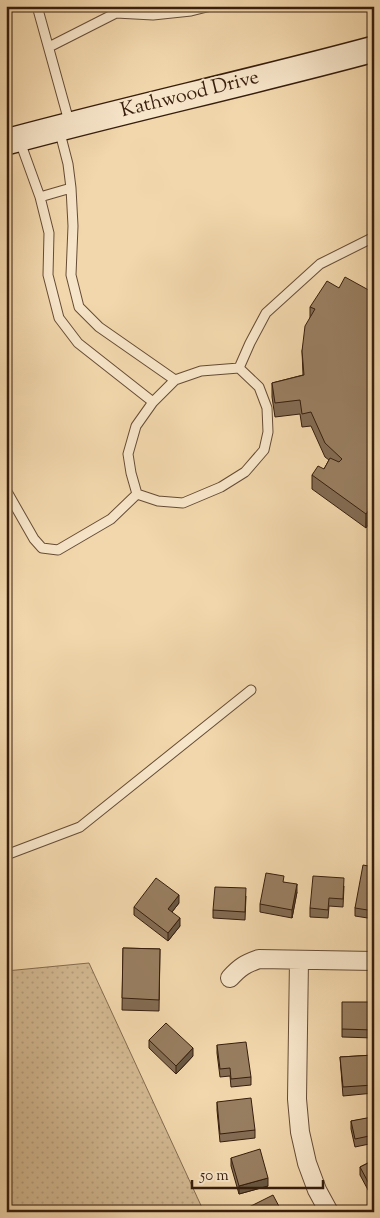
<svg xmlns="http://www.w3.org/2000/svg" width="380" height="1218" font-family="'Sorts Mill Goudy',serif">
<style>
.grass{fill:url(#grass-dots);stroke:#846b4f}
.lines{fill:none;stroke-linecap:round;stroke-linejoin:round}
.lane-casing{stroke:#664c35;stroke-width:11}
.street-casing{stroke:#664c35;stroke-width:20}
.secondary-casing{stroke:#371e0d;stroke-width:28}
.lane{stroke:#f7e5c9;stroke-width:9}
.street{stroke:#f7e5c9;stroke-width:18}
.secondary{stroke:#f7e5c9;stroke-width:25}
.wall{fill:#836c53;stroke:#371e0d}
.shaded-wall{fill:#6a5843;stroke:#371e0d}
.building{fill:#987e60;stroke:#371e0d}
.labels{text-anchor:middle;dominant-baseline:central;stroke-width:4;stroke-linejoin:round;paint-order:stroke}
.street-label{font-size:20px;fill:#371e0d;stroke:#f7e5c9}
</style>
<defs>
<pattern id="grass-dots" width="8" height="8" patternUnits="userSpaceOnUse" patternTransform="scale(1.25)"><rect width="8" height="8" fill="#d2b891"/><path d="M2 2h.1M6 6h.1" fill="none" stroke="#b59e7c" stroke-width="1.8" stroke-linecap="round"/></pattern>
</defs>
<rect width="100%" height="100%" fill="#f2d7ac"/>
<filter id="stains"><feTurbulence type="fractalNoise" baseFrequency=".004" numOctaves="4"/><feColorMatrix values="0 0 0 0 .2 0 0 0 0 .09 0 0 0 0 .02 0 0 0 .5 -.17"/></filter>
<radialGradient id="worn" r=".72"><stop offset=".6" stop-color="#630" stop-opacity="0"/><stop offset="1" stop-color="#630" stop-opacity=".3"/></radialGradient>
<!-- grass -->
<path class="grass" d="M89,963L204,1212H6V971Z"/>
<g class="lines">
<!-- lane casing -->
<g class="lane-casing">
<path id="lane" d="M37,6L70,125
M49,47L116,13L153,15L191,11L211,6
M59,129L68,164L71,188L73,226L71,275L79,307L99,327L175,380
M19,139L40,197L49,233L48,275L59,318L78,343L153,402
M40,197L71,188
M239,368L201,371L175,380L153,402L136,426L128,454L131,473L137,494L158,501L183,503L221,487L245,472L264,450L268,432L267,408L259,387L239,368L250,343L266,313L320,264L374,237
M6,490L34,539L42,548L58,550L111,519L137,494
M6,855L80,827L251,690"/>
</g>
<!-- street casing -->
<g class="street-casing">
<path id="street" d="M299,960L297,1099L300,1132L307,1163L317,1190L329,1212
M230,978C240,967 245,964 259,959L374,961"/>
</g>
<!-- secondary casing -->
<g class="secondary-casing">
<path id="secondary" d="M6,142C128,109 252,82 374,49"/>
</g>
<!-- lane -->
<use href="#lane" class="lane"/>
<!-- street -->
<use href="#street" class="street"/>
<!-- secondary -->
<use href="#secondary" class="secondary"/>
</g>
<!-- wall -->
<path class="wall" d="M339,288L374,293L366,528L312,489V475L324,469L329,460L325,457L311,426L302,427L300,414L275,417L272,397V383L303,375L302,351L310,318V307Z
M374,867V919L355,916V908Z
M284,882L297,892L292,918L260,912V904Z
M344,886L343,907L329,906L328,918L310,917V908Z
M246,896L245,920L213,918V910Z
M179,903L172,912L180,926L168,941L134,915V907Z
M123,948L160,949L159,1011L122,1010Z
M374,1002V1038L342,1037V1029Z
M149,1040L193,1056L176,1074L149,1048Z
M217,1045L251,1077V1085L231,1087L230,1076L220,1077L217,1053Z
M374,1055V1093L343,1096L340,1057Z
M217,1102L255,1130V1138L220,1142L217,1110Z
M370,1104H374V1143L355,1147L351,1129V1121L371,1118Z
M231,1158L268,1186L239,1194L231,1166Z
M374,1160V1201L360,1175V1167Z"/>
<!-- shaded-wall -->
<path class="shaded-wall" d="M374,503V517L366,528V514Z
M297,884V892L292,918V910Z
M179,895V903L168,917V909Z
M180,918V926L168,941V933Z
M193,1048V1056L176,1074V1066Z
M268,1178V1186L239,1194V1186Z"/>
<!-- building -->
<path class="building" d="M345,277L374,293V503L366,514L312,475L318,466L324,469L330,458L339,462L342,459L325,443L311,412L302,414L300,400L275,403L272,383L304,375L302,351L305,326L315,309L310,307L327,281L339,288Z
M363,865L374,867V911L355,908Z
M266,873L284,876L283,882L297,884L292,910L260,904Z
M313,876L344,878L343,899L329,898L328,910L310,908Z
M156,878L179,895L168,909L180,918L168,933L134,907Z
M215,887L246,888L245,912L213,910Z
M123,948L160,949L159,1000L122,998Z
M342,1002H374V1030L342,1029Z
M166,1023L193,1048L176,1066L149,1040Z
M246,1042L251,1077L231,1079L230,1068L220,1069L217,1045Z
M374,1055V1085L343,1087L340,1057Z
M251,1098L255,1130L220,1134L217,1102Z
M370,1104H374V1135L355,1139L351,1121L372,1117Z
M260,1149L268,1178L239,1186L231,1158Z
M374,1160V1193L360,1167Z
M273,1195L282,1212H241V1211Z"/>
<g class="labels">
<!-- street labels -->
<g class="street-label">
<text transform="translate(190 95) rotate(-14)">Kathwood Drive</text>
</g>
</g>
<!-- margin -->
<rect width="380" height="1218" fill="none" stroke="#f2d7ac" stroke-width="25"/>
<rect x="8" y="8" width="365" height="1203" fill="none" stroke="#371e0d" stroke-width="2.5"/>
<rect x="12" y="12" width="355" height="1193" fill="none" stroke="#371e0d"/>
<!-- scale -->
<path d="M192 1180v8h131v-8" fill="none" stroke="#371e0d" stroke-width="2.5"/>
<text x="200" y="1180" font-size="15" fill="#371e0d" stroke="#f7e5c9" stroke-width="4" paint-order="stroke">50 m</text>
<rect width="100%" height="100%" filter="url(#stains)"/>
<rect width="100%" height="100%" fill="url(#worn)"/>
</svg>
